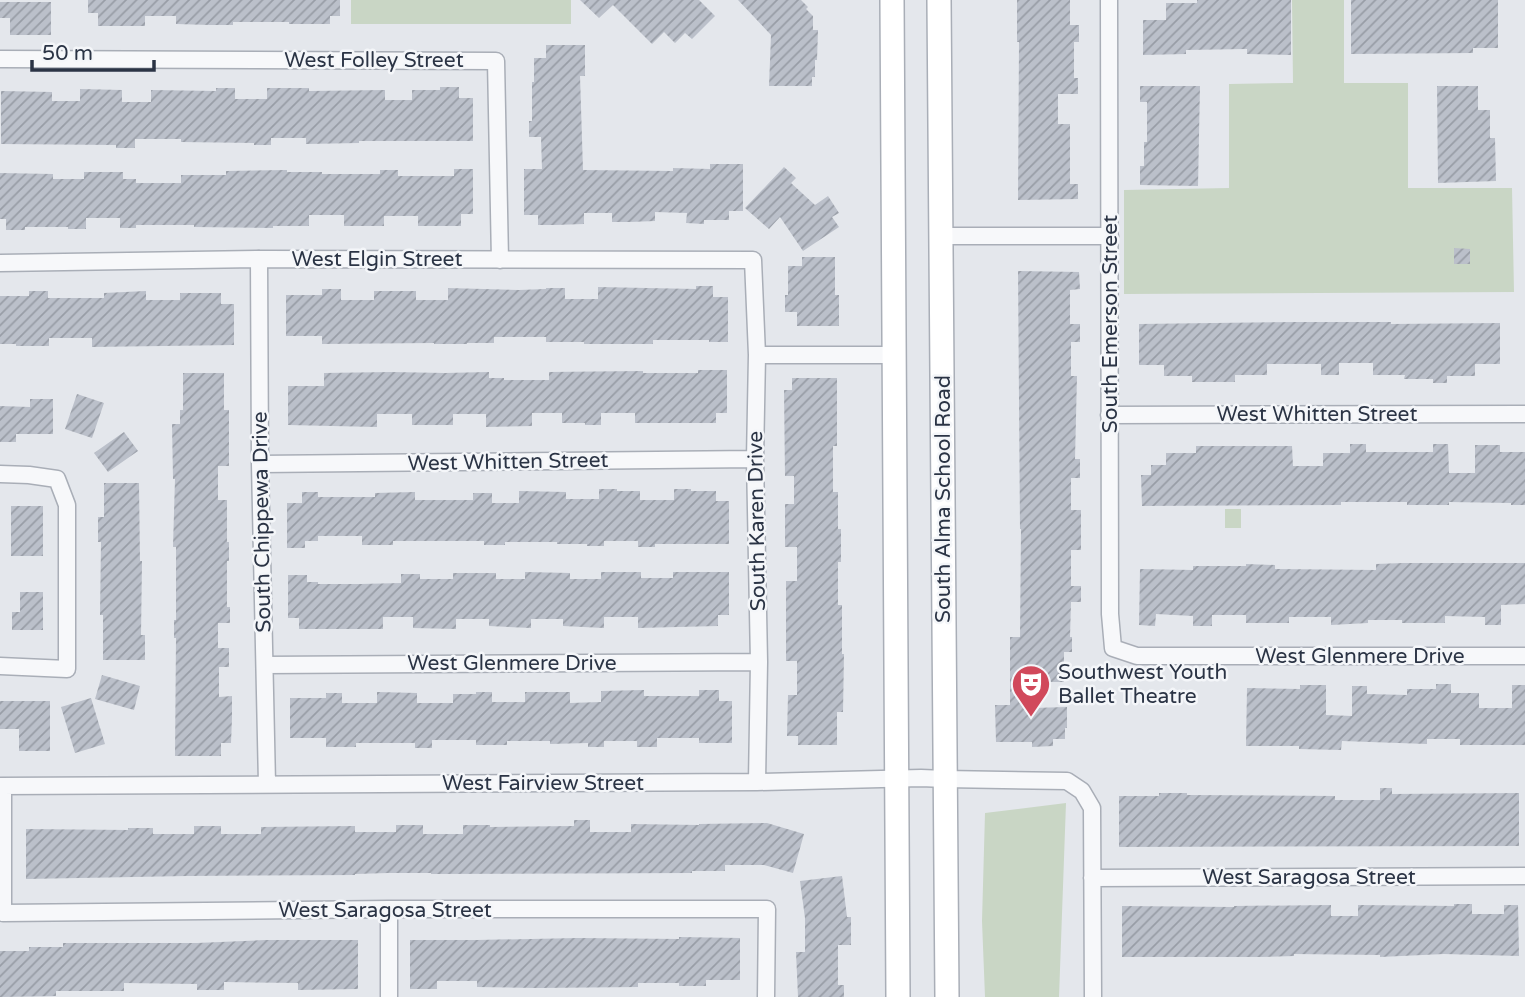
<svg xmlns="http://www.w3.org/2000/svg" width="1525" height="997" font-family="'Varela Round',sans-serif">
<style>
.green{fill:#c9d6c5}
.building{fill:url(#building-hatch)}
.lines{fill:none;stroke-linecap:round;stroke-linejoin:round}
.street-casing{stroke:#a9aeb7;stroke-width:19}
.secondary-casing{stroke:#a9aeb7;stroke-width:26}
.street{stroke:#f7f8fa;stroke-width:16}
.secondary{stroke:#fff;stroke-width:23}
.labels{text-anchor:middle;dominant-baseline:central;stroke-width:5;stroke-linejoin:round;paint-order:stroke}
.street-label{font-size:21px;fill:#2b3445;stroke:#f4f6f9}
.poi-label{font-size:21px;fill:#2b3445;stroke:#f4f6f9;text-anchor:start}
</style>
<defs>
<pattern id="building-hatch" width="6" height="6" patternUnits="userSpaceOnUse" patternTransform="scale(1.75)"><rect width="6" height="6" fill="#bbc0ca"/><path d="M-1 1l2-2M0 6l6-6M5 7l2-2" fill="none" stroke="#989da6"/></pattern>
</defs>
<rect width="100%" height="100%" fill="#e4e7ec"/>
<!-- green -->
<path class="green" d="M351,0H571V24H351Z
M1292,0H1344V83H1408V188H1512L1514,292L1124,294V190L1229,188V84L1293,83Z
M1225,509H1241V528H1225Z
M1066,803L1059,997H985L982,921L985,813Z"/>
<!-- building -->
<path class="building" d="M88,0H340V16H330V24H289V22H233V25H210L176,24V16H145V26H98V13H88Z
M580,0H699L715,16L692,39L685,33L675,43L664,32L652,44L613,5L599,18Z
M738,0H801L808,7L806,9L813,16V30H818L817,60H815V77H812V86H769L771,35Z
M1017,0H1070V25H1079V42H1074V78H1078V94H1058V124H1070V184H1078V199L1018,200L1019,42H1017Z
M1197,0H1291V55L1247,54V49L1186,50V54L1143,55V20H1166V3H1197Z
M1351,0H1498V48H1473V53L1351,54Z
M0,2H51V35H10V18H0Z
M546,45H585V76H580L583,170L673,171V168L710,169V164H743V211H729V220H704V224L686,223L687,213L655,212V221L630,222H612V213H584V224L555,225H538V215H524V169H542L541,137H529V121H532V82H534V58H546Z
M1140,86H1200L1198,186L1140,185V166H1144V142H1147V102H1140Z
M1437,86H1478V110H1490V138H1495L1496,181L1438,183Z
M440,87H459V98H473V141H359V143L306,144V138H271V145H254V143L181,142V139H135V148H116V145L1,144V91L52,92V101H80V89L122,90V102H151V90L216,91V88H235V99H267V88H309V91L385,90V100H412V90H440Z
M784,167L796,178L791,183L815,205L828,196L839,213L832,217L839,227L803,251L780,217L769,229L745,208Z
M454,169H473V214H461V226H418V216H384V226H344V215H309V226H273V228L194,227V225H136V228H120V218H86V229H68V227H25V230H6V219H0V173L53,174V179H84V172H123V179H136V183H181V175H226V171L287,170V172H322V174H380V170H398V176H454Z
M1454,248L1470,249V264H1454Z
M802,257H835V295H839V326H797V312H785V295H788V266H802Z
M1018,271L1079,272L1080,289L1070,290V324H1080V342H1071V376H1077L1075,459H1080V478H1071V510H1081V550H1071V586H1081V602H1071L1070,637H1072V652H1064V682H1032V708L1067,707V728H1065V739H1053V746L1032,747V742H996L995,705H1010V637H1020L1021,529H1020Z
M696,286H713V297H728V342H709V340H653V344H584V342H546V337H494V343H467V344H434V343L322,344V336H286V295H322V289H341V300H374V291H416V300H448V288L519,290L546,289V288H565V299H598V287L696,289Z
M29,291H48V298H104V293L146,291V300H180V293H221V304H234V345L92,347V338H49V346H16V344H0V296H29Z
M1297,322H1391V324L1500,323V364H1475V376H1447V383H1433V379H1404L1405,375H1373V363H1339V375H1321V364H1267V375H1235V382H1192V376H1164V365H1139V324Z
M698,370H727V413H716V423H635V413H601V425H585V423H562V413H532V426L486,427V414H453V425H412V414H377V427L288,425V386H324V373L391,372L445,373L489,372V378H504V380H549V372L643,371V373H698Z
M183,373H224V410H229V466H218V500H227V542H229V561H227V607H230V623H218V648H229V667H219V697L232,696V718L231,743H221V756H175L176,638H174V620H176V547H173L175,479H173L172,424H180V410H183Z
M792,378H837V446H833V492H838V529H841V562H838V605H842V654H844L843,712H837V745H798V736H787L788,695H797V661H786V581H797V547H785V504H794V476H785L784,390H792Z
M77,394L104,403L92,438L65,429Z
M30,399H53V434H16V442H0V406L30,407Z
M124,432L138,451L108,472L94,453Z
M1350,444H1366V452H1433V444H1448L1449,473H1475V445H1500V452H1525V505H1511V503L1449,502V505H1407V502H1341V505L1142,506L1141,475H1151V465H1166V453H1196V446H1292L1293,466H1323V453H1350Z
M104,483H139L140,561H142L141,635H145V660H103V615H100L101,542H98V517H104Z
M599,489H617V491H640V500H674V489H691V491H716V501H729V544H655V547H638V541H604V546H587V544H557V542H505V545H484V541H393V545H362V536H318V541H305V548H287V503H302V492H318V497H375V493L415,492V500H473V493H492V503H519V491L566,492V499H599Z
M11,506H43V556H11Z
M1403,563H1525V604L1501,605V625H1485V617L1445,616V623H1402V620H1368V623L1331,625V617H1289V623H1246V615H1212V626H1193V616L1156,614L1155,626L1139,625L1140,569L1193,570V566H1246V564L1275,565V569L1376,570V564Z
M525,572L570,573V579H601V572H641V578H673V572H729V615H718V626L638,628V617H604V628L563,626V619H531V628L489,626V619H456V629L413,628V617H383V629H299V618H288V575H307V582H318V584H361L401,583V574H420V579H453V573H496V579H525Z
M20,592H43V630H12V612H20Z
M102,675L140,686L134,710L95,699Z
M1436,684H1451V693H1479V708H1512V685H1525V745H1460V739H1427V744L1342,741L1341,750L1299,749V746H1246L1247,688L1300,689V685H1326V715L1352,716V686H1367V694L1407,695V689H1436Z
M644,690V696H699V690H719V701H732V743H699V738H657V747H637V741H604V747H588V743L550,744V741H507V745H476V740H432V748H415V743H356V747H326V738H290V698H326V693H342V703H377V692L417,693V703H453V694H476V692H492V702H525V692H570V703L601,702V691Z
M91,698L105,744L75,753L61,707Z
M0,701H50V751H19V729H0Z
M1380,788H1392V794L1519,793V846L1119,847V796H1159V793H1187V795L1335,796V800H1380Z
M574,820H590V832H631V824L699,825V824L767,823L804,834L793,873L764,865H725V871H692V873L431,874V873H388L355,874V875L187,876L26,879V829L128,830V828H153V834H194V826H221V834H261V827L355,826V832H396V825H423V834H463V825H490V827L574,826Z
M842,876L847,917H851V945H838V985H844V997H798L796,952H805V918L800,881Z
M1454,904H1472V914H1504V905H1518L1519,956L1444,954L1380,957V955L1294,954V956L1261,957H1122V906L1234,907V906L1331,905V916H1358V905L1454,906Z
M679,937L740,938V980H706V986H679V983H638V987L537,988L477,987V981H437V989H410V940H477L578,938L679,939Z
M265,940H358V989L298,990V983L224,982V990H197V984L124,983V991H56V996L0,997V951H29V947H63V943H197Z"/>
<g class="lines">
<!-- street casing -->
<g class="street-casing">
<path id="street" d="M1109,0L1110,614L1113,648L1137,656H1525
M0,59L496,61L500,260
M941,236H1110
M259,259L260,464L267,784
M0,263L259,259L753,260L757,355L755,459L759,662L757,782
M757,355H893
M1109,415L1525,414
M260,464L755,459
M0,474L29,475L57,479L67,505V669L0,666
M265,665L759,662
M0,786L757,782L921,778L945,779L1067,781L1082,791L1092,808L1093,997
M3,786V913L389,909H767L766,997
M1092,878L1525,876
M389,909V997"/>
</g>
<!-- secondary casing -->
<g class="secondary-casing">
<path id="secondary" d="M892,0L898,997
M939,0L947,997"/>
</g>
<!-- street -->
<use href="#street" class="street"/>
<!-- secondary -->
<use href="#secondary" class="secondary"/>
</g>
<!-- icons -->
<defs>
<g id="theatre-pin" transform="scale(2.0125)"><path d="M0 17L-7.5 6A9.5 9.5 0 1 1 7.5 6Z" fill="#d1495b" stroke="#f4f6f9"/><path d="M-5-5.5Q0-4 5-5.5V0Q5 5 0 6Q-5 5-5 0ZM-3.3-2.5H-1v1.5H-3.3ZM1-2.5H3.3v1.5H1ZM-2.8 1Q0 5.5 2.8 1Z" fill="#fff"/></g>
</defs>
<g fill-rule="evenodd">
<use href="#theatre-pin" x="1031" y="684"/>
</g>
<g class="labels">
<!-- street labels -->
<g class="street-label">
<text x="374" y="60">West Folley Street</text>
<text x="377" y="259">West Elgin Street</text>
<text transform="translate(1110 324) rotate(-90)">South Emerson Street</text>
<text x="1317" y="414">West Whitten Street</text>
<text transform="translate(508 462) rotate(-1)">West Whitten Street</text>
<text transform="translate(943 499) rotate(-90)">South Alma School Road</text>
<text transform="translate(757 521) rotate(-91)">South Karen Drive</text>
<text transform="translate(262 522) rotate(-91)">South Chippewa Drive</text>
<text x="1360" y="656">West Glenmere Drive</text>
<text x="512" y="663">West Glenmere Drive</text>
<text x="543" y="783">West Fairview Street</text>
<text x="1309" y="877">West Saragosa Street</text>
<text x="385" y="910">West Saragosa Street</text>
</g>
<!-- poi labels -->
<g class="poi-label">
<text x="1058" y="672">Southwest Youth<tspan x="1058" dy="24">Ballet Theatre</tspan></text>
</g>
</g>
<!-- scale -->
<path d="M32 60v10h122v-10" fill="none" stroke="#2b3445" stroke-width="3.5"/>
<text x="42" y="60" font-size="21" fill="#2b3445" stroke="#f4f6f9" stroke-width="5" paint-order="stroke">50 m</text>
</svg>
